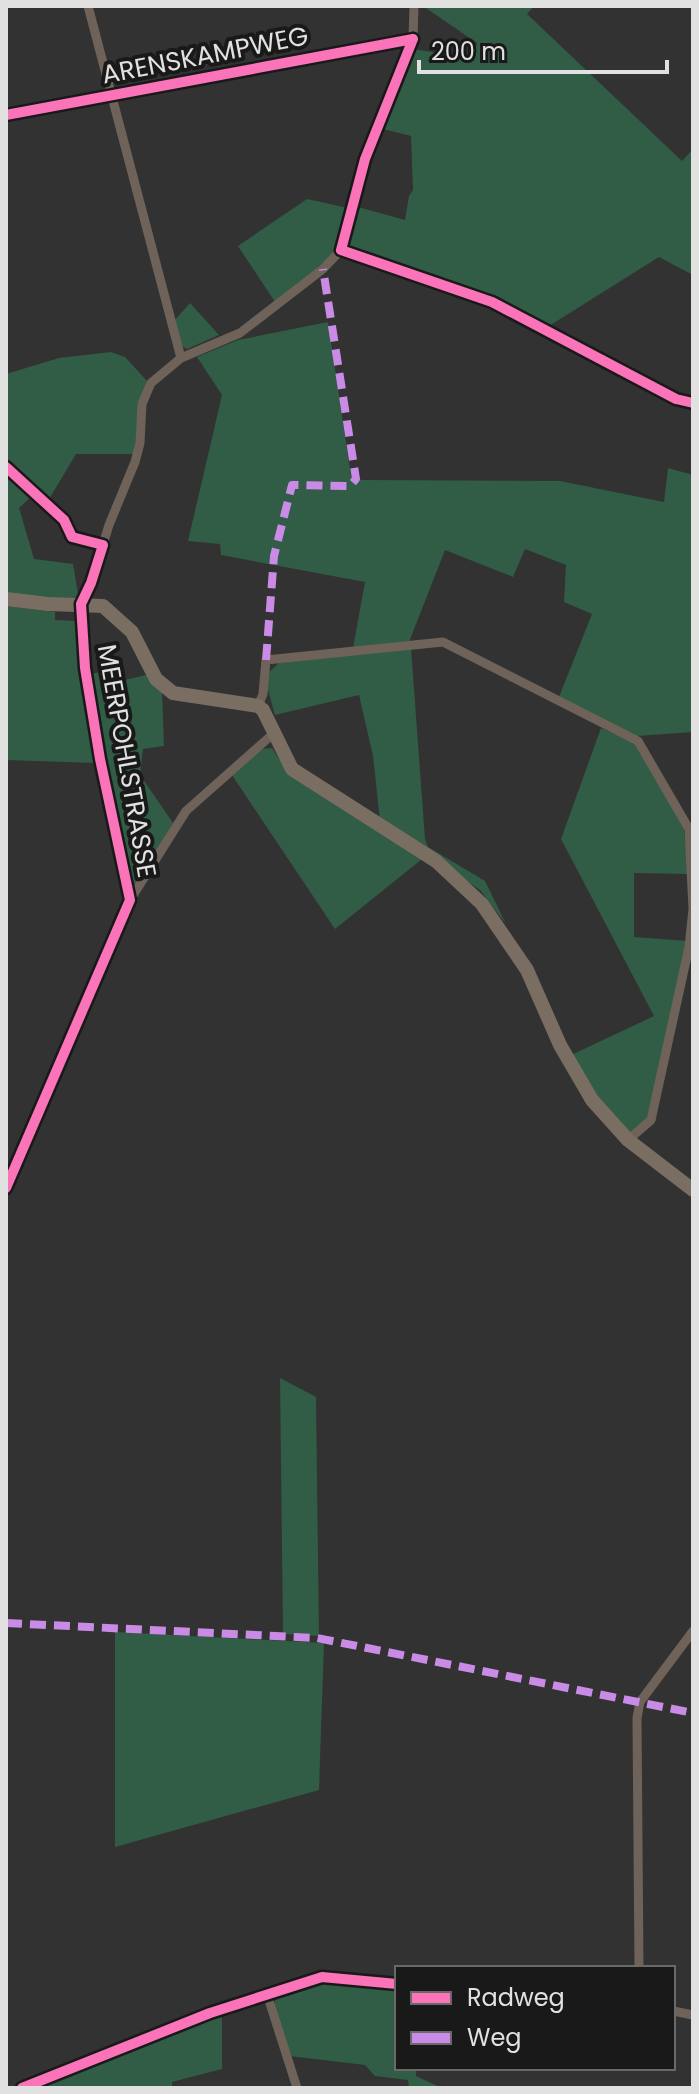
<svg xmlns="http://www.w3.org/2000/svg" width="699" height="2094" font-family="Poppins,sans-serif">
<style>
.green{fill:#315c46}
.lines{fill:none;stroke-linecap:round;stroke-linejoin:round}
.street{stroke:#6e6259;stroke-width:9}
.secondary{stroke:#7a6e62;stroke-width:14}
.quiet{stroke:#ca8be6;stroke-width:8;stroke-dasharray:16 8;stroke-linecap:butt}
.cycleway-casing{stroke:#19191a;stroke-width:15}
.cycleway{stroke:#fb73b8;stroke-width:10}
.labels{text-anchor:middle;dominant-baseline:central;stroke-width:8;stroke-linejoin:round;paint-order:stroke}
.street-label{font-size:26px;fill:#e2e1e2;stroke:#19191a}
</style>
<rect width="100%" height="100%" fill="#323232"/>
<!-- green -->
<path class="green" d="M423,6H534L527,14L682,161L693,149V275L659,257L549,326L491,298L351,251L347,244L358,207L405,220L409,196L413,190L411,136L383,129L412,49L472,58L477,43Z
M307,199L348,208L337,247L322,266L275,302L238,246Z
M190,303L219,335L187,349L181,346L174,321Z
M328,322L351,476L362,480L560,481L664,502L668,468L693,475V732L637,736L559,697L592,614L564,602L566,565L525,549L513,577L445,550L409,642L353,648L365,582L221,555L220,544L188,541L222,395L197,357L238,340Z
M111,352L125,357L148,382L135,454H76L48,501L9,470L6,463V374L59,358Z
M6,473L32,496L19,508L34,559L73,564L79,600L6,595Z
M6,606L55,612V620L77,621L83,688L96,763L6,760Z
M411,648L425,839L428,847L485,881L506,924L480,890L380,821L373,756L359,695L275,715L268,690V673L279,663Z
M112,670L116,682L146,675L162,692L164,746L143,749L140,775L173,823L137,883H130L90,674Z
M601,728L636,743L684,829L689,874L634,873V937L688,941L649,1120L629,1137L594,1099L569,1056L654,1016L561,839Z
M272,748L288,773L422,859L335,929L232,775L262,749Z
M280,1378L316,1397L319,1636L283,1634Z
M115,1632L324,1643L319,1790L115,1847Z
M327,1981L397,1988V2068H416V2076L442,2088H409L408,2080L375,2076L365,2065L289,2056L275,2005V1997L286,1991Z
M222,2012V2069L172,2082V2088H27Z"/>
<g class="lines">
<!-- street -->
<path class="street" d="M88,6L181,358
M6,115L413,39
M341,250L492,302L676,399L693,403
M258,706L263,694L266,660L443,642L638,741L689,829L693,909L689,947L651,1120L628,1140
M130,900L90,695L81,604L91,583L109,525L135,462L140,443L142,404L151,383L181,358L240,333L323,269L341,250L365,159L413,39L414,6
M6,1188L130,900L186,811L274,733
M639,1968L637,1718L640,1702L693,1631
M267,1994L297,2088
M673,2011L693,2015
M22,2088L210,2013L322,1977L397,1984"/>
<!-- secondary -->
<path class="secondary" d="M6,599L48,604L103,606L132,632L156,679L173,693L258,706L263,710L292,769L436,861L482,904L527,970L560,1045L592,1100L628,1140L693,1190"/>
<!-- quiet -->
<path class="quiet" d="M266,660L274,556L292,485L350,486L356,479L323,269
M6,1623L317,1638L693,1713"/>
<!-- cycleway casing -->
<g class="cycleway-casing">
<path id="cycleway" d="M413,39L365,159L341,250L492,302L676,399L693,403
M6,115L413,39
M6,467L64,520L72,537L103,545L91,583L81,604L85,668L100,759L130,900L6,1188
M22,2088L210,2013L322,1977L397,1984"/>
</g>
<!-- cycleway -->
<use href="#cycleway" class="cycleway"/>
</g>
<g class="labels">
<!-- street labels -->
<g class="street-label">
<text transform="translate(205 55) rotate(-11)">ARENSKAMPWEG</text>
<text transform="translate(127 761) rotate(80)">MEERPOHLSTRASSE</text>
</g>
</g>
<!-- border -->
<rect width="699" height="2094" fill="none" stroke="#e2e1e2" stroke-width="16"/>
<!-- legend -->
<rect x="395" y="1966" width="280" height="104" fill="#19191a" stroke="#69696a" stroke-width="2"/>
<rect x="411" y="1992" width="40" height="12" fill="#fb73b8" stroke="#69696a" stroke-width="2"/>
<text x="467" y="2006" font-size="24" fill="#e2e1e2">Radweg</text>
<rect x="411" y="2032" width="40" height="12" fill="#ca8be6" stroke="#69696a" stroke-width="2"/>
<text x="467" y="2046" font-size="24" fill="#e2e1e2">Weg</text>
<!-- scale -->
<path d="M419 60v12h248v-12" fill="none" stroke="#e2e1e2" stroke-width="4"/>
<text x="431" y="60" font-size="24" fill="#e2e1e2" stroke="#19191a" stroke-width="6" paint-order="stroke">200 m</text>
</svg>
